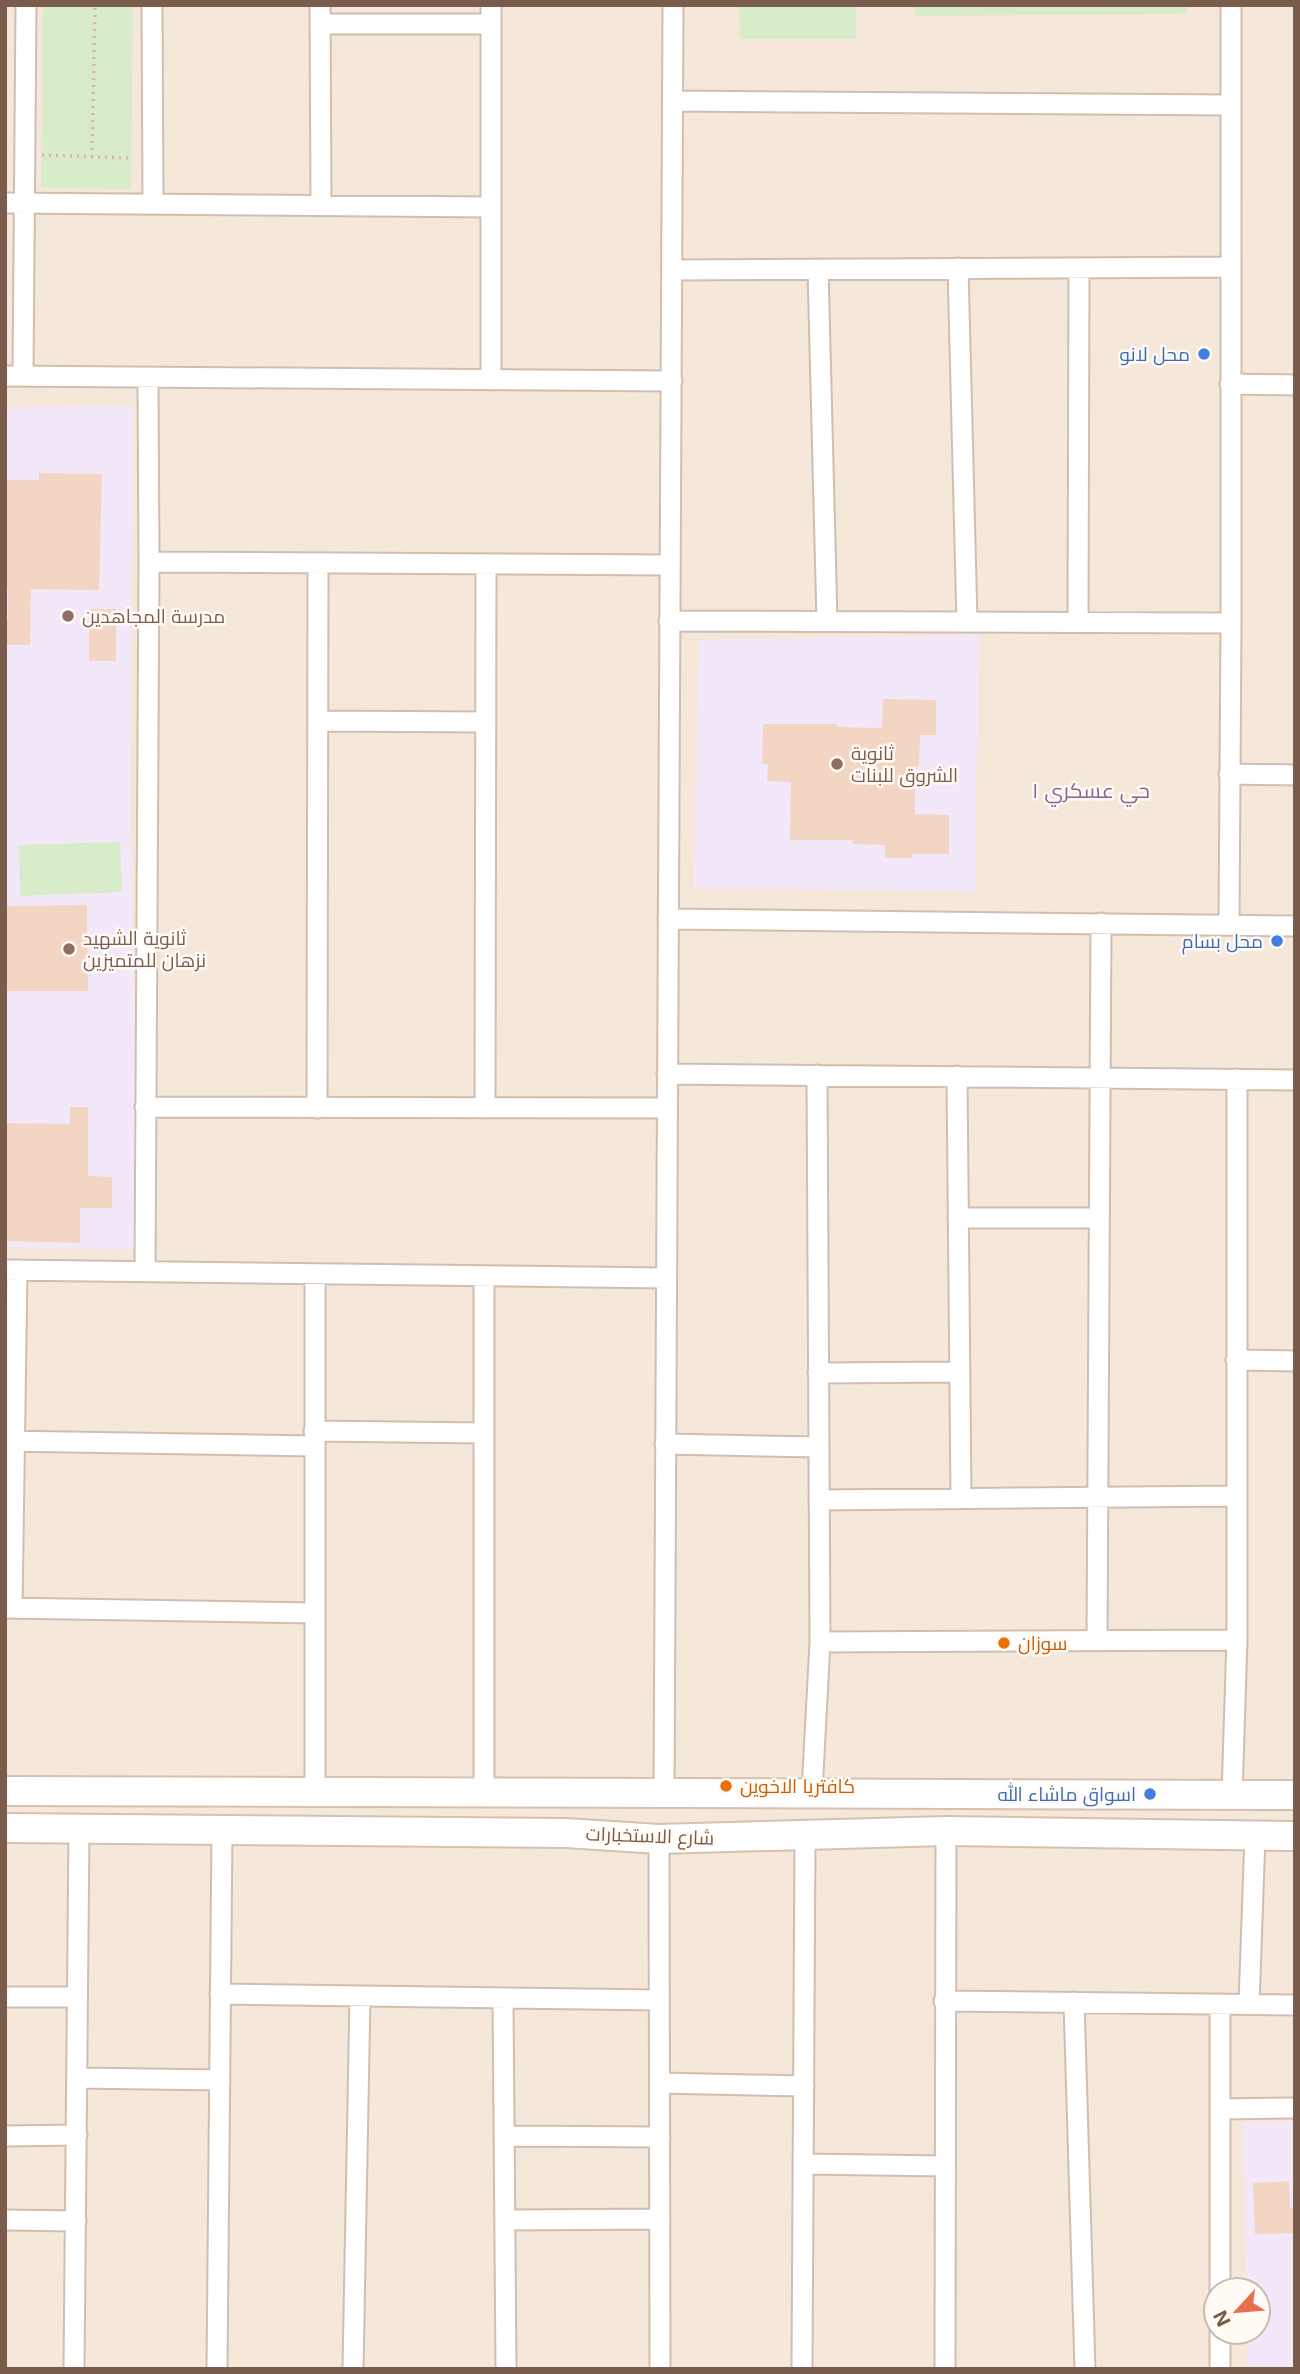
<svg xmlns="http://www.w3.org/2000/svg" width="1300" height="2374" font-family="Inter,Cairo,sans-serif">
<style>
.residential{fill:#f5e8da;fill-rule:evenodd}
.education{fill:#f3e8fa}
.green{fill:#d8ecc9}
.building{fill:#f3d5c3}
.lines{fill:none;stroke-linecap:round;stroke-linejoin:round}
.street-casing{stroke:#d1beb0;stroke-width:23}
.secondary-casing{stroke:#d6c0b0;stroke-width:32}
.path{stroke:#d9b8a5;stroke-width:3.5;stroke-dasharray:2 5;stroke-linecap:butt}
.street{stroke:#fff;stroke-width:19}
.secondary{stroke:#fff;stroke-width:28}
.shop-dot{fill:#3f7fe0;stroke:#fffaf3;stroke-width:2.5}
.education-dot{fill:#8d6e63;stroke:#fffaf3;stroke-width:2.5}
.food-dot{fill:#e8710a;stroke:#fffaf3;stroke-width:2.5}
.labels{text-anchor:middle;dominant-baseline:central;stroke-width:5;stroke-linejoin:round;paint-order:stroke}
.shop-label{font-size:19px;fill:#366cbe;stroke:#fffaf3;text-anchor:end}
.education-label{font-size:19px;fill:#785e54;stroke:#fffaf3;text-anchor:start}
.food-label{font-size:19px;fill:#c56008;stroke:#fffaf3;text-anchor:start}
.street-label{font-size:19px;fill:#7a5c4d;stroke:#fffaf3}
.neighbourhood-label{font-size:21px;fill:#846695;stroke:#fffaf3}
</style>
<rect width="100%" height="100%" fill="#fdf6ec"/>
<!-- residential -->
<path class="residential" d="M5,5H1295V2369H5ZM1216,2290H1258V2332H1216Z"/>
<!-- education -->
<path class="education" d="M132,406L130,825L136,1075L134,1249L5,1247V407Z
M979,635L975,891L694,888L699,640Z
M1295,2122V2369H1247V2332H1258V2290H1246L1244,2123Z"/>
<!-- green -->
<path class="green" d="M43,5H133L131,189L41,188Z
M739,5H856V39H740Z
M915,5H1187V14L915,16Z
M120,842L122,892L20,896L19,845Z"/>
<!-- building -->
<path class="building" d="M39,473L102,474L99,590L31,589L30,645H5V620H8V589H5V480H39Z
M89,609H116V661H89Z
M883,699L936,700V735H920L919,766L915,767V814L949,815V854H912V858H885V845L852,844L853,840H790L791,782L767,781L768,764H762L763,724H837V727L882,728Z
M87,905L88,991H5V906Z
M70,1107H88V1176L112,1177V1208H80V1243L5,1241V1123L70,1124Z
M1289,2181L1290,2208H1295V2233L1255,2234L1253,2183Z"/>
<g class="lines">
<!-- street casing -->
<g class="street-casing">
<path id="street" d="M152,5L153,204
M320,5L321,205
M491,5V380
M321,24H491
M673,101L1231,105
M5,203L491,207
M958,268L967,622
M818,269L827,621
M672,270L1230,267
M5,376L672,381
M23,376L26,5
M1230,384L1295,385
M149,562L669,565
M669,621L1231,623
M1078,622L1079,268
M318,721L486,722
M1229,774L1295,775
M668,919L1295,926
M1229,925L1231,623V5
M667,1074L1295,1080
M957,1076L961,1499
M145,1107L667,1108
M317,1108L318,563
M485,1108L486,564
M958,1218H1099
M5,1270L666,1278
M145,1272L149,562L148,377
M484,1276V1793
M1236,1360L1295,1361
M818,1373L960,1372
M314,1431L484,1433
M5,1441L315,1446
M665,1444L819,1447
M819,1500L1237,1496
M5,1608L315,1613
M12,1608L17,1270
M1097,1641L1101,923
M820,1642L1237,1640
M812,1792L820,1642L817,1075
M315,1793V1274
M664,1793L673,5
M1232,1795L1237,1640V1079
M659,1839L660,2369
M220,1994L659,2000
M5,1997H77
M503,1998L506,2369
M944,2001L1295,2005
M1074,2002L1085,2369
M1249,2004L1255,1836
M77,2078L220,2080
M660,2083L804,2086
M1220,2109L1295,2108
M5,2136L77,2135
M505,2136L660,2137
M803,2164L945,2166
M5,2220L76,2221
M505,2220L660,2219
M1220,2290V2004
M74,2369L79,1828
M217,2369L222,1829
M353,2369L360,1996
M802,2369L805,1837
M945,2369L946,1831
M1220,2369V2332"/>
</g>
<!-- secondary casing -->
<g class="secondary-casing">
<path id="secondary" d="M5,1791L1295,1795
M5,1828L566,1833L659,1839L946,1831L1295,1836"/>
</g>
<!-- path -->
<path class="path" d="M42,155L131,158
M92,157L95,5"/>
<!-- street -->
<use href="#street" class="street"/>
<!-- secondary -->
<use href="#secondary" class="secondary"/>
</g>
<!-- markers -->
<g class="shop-dot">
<circle cx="1204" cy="354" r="7"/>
<circle cx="1277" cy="941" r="7"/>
<circle cx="1150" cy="1794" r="7"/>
</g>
<g class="education-dot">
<circle cx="68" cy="616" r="7"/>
<circle cx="837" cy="764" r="7"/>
<circle cx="69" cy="949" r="7"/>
</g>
<g class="food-dot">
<circle cx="1004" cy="1643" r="7"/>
<circle cx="726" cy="1786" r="7"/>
</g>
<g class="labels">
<!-- shop labels -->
<g class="shop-label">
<text x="1190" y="354">محل لانو</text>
<text x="1263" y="941">محل بسام</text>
<text x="1136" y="1794">اسواق ماشاء الله</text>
</g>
<!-- education labels -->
<g class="education-label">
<text x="82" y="616">مدرسة المجاهدين</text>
<text x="851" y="753">ثانوية<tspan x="851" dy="22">الشروق للبنات</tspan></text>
<text x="83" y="938">ثانوية الشهيد<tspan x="83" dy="22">نزهان للمتميزين</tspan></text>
</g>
<!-- food labels -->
<g class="food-label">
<text x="1018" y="1643">سوزان</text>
<text x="740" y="1786">كافتريا الاخوين</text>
</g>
<!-- street labels -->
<g class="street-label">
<text transform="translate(650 1836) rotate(2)">شارع الاستخبارات</text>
</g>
<!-- neighbourhood labels -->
<g class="neighbourhood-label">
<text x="1091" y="790">حي عسكري ١</text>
</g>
</g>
<!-- border -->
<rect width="1300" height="2374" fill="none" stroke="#7a5c4d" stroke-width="14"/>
<!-- north arrow -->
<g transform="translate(1237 2311) rotate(244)"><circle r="33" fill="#fffaf3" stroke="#cabbb1" stroke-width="2"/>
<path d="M0-5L12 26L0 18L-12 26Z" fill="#e76f51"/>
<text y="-10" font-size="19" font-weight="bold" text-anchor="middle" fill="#7a5c4d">N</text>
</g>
</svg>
